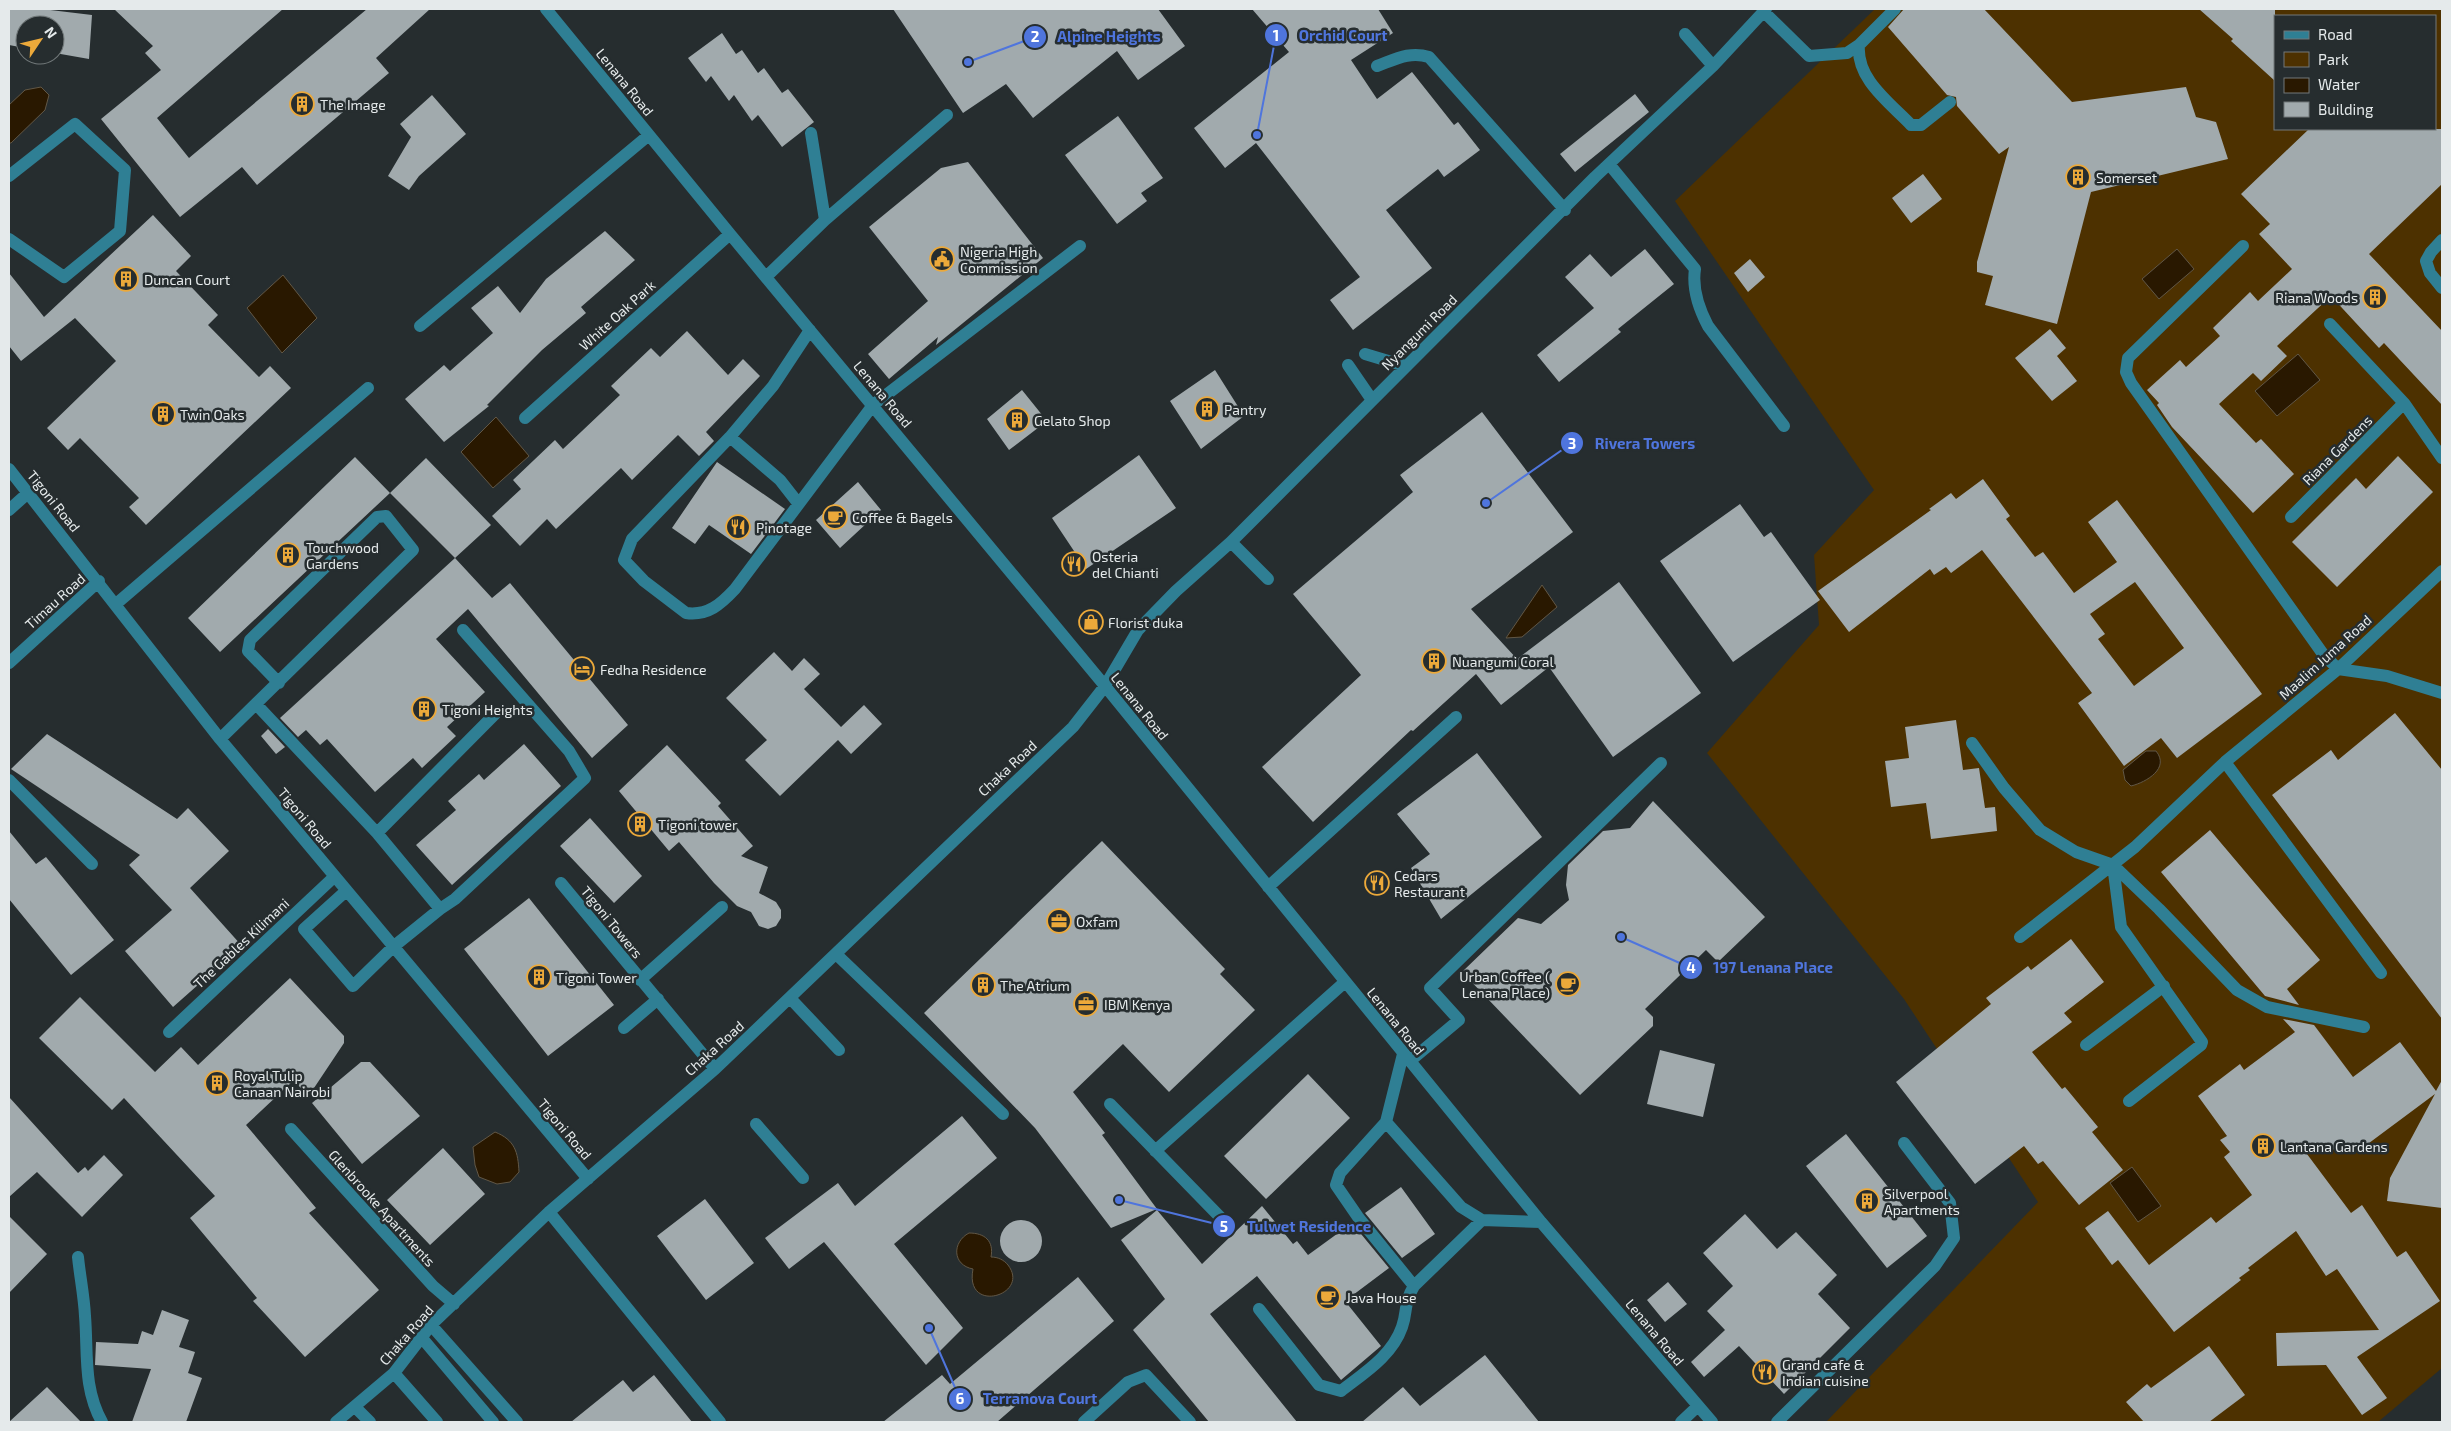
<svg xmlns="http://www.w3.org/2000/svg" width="2451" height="1431" font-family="'Exo 2',sans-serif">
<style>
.green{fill:#4d3100;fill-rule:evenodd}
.water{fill:#291800;stroke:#615746}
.building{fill:#a1aaad;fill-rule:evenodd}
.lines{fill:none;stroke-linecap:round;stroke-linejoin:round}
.minor{stroke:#2f7f94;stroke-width:12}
.labels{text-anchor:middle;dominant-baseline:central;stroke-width:5;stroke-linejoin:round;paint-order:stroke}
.street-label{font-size:14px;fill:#e5eaeb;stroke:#262d2f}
.poi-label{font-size:14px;fill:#e5eaeb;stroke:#262d2f;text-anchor:start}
.leader{fill:none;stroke:#4f75dd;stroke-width:2}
.callout-dot{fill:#4f75dd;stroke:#262d2f;stroke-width:2}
.mark-label{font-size:15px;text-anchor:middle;font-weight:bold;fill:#fff}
.callout-label{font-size:15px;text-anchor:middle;font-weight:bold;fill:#4f75dd;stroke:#262d2f;stroke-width:5;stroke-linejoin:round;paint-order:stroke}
</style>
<rect width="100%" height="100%" fill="#262d2f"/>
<!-- green -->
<path class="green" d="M1875,9H2442V1368L2378,1422H1826L2038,1202L1904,999L1707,753L1819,625L1814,555L1874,490L1675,201ZM2275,16H2435V129H2275Z"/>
<!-- water -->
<path class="water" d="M41,87L49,95L45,110L11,143H9V105L25,90Z
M2177,249L2194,269L2159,299L2142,279Z
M283,275L317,318L282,353L247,308Z
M2298,354L2320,380L2277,416L2255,391Z
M496,417L529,456L493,488L461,452Z
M1542,585L1557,607L1522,637L1506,638Z
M2146,751H2156C2170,768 2147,782 2131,786L2125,780L2123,770Z
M495,1132C515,1140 518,1152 519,1172L510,1182L497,1184L479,1177L475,1165L473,1147Z
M2132,1167L2161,1206L2138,1222L2110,1183Z
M969,1233C985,1233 994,1241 991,1257C998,1257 1004,1260 1008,1265C1031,1295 964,1315 973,1269C952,1265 952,1242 969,1233Z"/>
<!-- building -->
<path class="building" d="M9,9H42L92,15L89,59L55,53V25H25V48L9,45Z
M114,9H283L157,118L189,158L367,9H430L376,58L389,73L257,185L242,167L180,217L101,119L161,70L145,53L153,46Z
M893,9H1158L1185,46L1138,80L1117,51L1033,118L1006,84L963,113Z
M1252,9H1378L1393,33L1351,60L1377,99L1412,72L1454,125L1458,122L1480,150L1444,177L1438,169L1386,210L1432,268L1353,330L1330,300L1360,277L1256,143L1225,168L1194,128L1289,52Z
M1904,9H1984L2072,102L2186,87L2196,117L2216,122L2228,159L2091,192L2057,324L1985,305L1993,276L1977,272V262L2009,147L1999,154L1957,106L1956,97L1947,95L1888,27Z
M2199,9H2275V81L2231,41L2233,39Z
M722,33L736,54L742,50L758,73L764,68L782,93L788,89L814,122L782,147L758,115L752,121L734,95L729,101L711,76L706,82L688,58Z
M1635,94L1649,112L1575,172L1560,154Z
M432,95L466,134L419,176L409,190L388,176L411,137L400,124Z
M1118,116L1163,178L1141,193L1147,201L1117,224L1065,155Z
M2309,129H2442V184L2369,254L2442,331V405L2384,343L2379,348L2331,296L2277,346L2287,356L2261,381L2253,373L2219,404L2256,443L2261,439L2294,474L2253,513L2172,427L2157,405L2159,403L2147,390L2180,360L2186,367L2220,336L2213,328L2250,292L2258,301L2292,269L2259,234L2270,224L2241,194Z
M968,162L1043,258L936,345L938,337L889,379L868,354L928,301L869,227L941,168Z
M1923,174L1942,199L1911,223L1892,198Z
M153,215L191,256L176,271L218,315L208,325L259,377L270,366L291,388L146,525L129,507L139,498L80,438L68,450L47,428L116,361L75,318L21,361L9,346V273L44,317Z
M605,231L635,260L581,307L586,313L542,350L487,405L489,406L444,442L405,399L444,365L450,371L493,333L471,308L498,286L520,313L546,279Z
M1645,249L1674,284L1618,329L1621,332L1559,382L1537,355L1594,308L1565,277L1590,254L1611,277Z
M1750,259L1765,277L1748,292L1734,273Z
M2050,329L2066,348L2057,356L2077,381L2052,401L2015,358Z
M687,331L728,375L743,359L760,376L706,432L714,441L699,456L678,435L632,480L621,468L556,529L547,519L520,546L492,516L521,489L513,480L555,440L563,449L620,395L611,386L651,348L660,357Z
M1215,370L1244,416L1201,449L1170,401Z
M1022,390L1047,421L1009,450L987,419Z
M1482,412L1573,532L1471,609L1517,659L1619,582L1701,693L1613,757L1549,667L1501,705L1476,674L1413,731L1411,730L1313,822L1262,767L1361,675L1293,594L1413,492L1400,475Z
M1139,455L1176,508L1086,569L1052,518Z
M2398,456L2433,492L2337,587L2292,542L2356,478L2366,489Z
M355,457L390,493L220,652L188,618Z
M426,458L491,525L455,558L390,493Z
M717,462L785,509L751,554L709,525L695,544L672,528Z
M1983,479L2010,516L2006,519L2035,557L2043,552L2074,593L2117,562L2088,522L2117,500L2262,694L2177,758L2161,738L2124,766L2078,703L2092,693L1982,550L1951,573L1946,567L1934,575L1930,569L1849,632L1818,591L1931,510L1929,509L1951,493L1956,499ZM2135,582L2184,648L2134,686L2098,639L2105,634L2090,614Z
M858,482L881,510L840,548L816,520Z
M1740,504L1764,537L1771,532L1820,600L1733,662L1660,561Z
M455,558L492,598L510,583L628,725L592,758L468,609L436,639L485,692L447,727L456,736L422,768L413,758L375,792L327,739L320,745L306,730L298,737L280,718Z
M774,652L792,671L804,658L820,674L804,689L841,727L864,705L882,724L851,754L838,740L780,796L745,760L767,740L726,698Z
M2395,713L2442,770V1019L2272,795L2331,750L2338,760Z
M1956,720L1963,770L1979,768L1985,808L1995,807L1997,831L1931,839L1926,803L1891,807L1885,761L1909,758L1905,727Z
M268,729L285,747L276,754L261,736Z
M47,734L177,819L188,808L229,851L190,888L242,946L173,1007L125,951L172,910L129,865L140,855L11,769Z
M524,744L561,786L452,885L416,845L456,810L448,801L479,774L484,780Z
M667,745L721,803L718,806L753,846L741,856L768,867L759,893L776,902L781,910V918L776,926L768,929L759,926L751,912L737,906L714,883L679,842L669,851L619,791Z
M1477,753L1542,837L1441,919L1411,868L1430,854L1397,814Z
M1653,801L1765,917L1718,962L1706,950L1645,1009L1653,1017V1026L1580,1095L1462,972L1518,918L1541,924L1569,900L1566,885L1568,865L1603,831L1630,828Z
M590,818L642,876L614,903L560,846Z
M2210,830L2320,960L2287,989L2299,1005L2265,996L2161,872Z
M9,831L36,864L46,857L114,940L71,975L9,899Z
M1102,841L1225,969L1220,974L1255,1010L1169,1092L1123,1044L1073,1092L1105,1133L1102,1135L1157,1209L1111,1228L1035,1128L924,1013Z
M529,898L614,1005L548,1056L464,949Z
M2071,939L2104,982L2064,1013L2072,1022L2032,1052L2062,1089L2065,1087L2098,1127L2092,1132L2123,1170L2079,1205L2043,1161L2038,1164L2024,1146L1975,1184L1896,1082L1991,1004L1986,998L2028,966L2031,970Z
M290,978L344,1036V1043L308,1097L294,1080L246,1125L316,1208L309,1213L379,1290L305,1357L253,1301L257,1298L190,1218L215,1196L124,1098L112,1110L39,1038L80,997L155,1072L181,1047L198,1065Z
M2283,1019L2314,1025L2353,1077L2400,1042L2436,1091L2442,1080V1208L2387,1201L2390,1178L2435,1094L2357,1152L2301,1146L2351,1213L2362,1205L2397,1257L2406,1251L2440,1301L2357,1357L2387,1398L2362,1415L2326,1365L2277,1366L2276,1333L2379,1330L2337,1269L2326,1276L2296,1231L2248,1268L2250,1270L2239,1278L2241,1280L2174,1332L2118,1260L2112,1265L2085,1228L2108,1211L2149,1265L2211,1217L2216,1223L2252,1195L2224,1157L2230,1152L2220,1140L2227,1136L2198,1096L2240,1064L2244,1070L2295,1032Z
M1660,1050L1715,1064L1703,1117L1647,1104Z
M361,1062H370L420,1116L362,1164L312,1103Z
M1308,1074L1350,1118L1266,1199L1224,1156Z
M9,1097L78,1173L85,1167L88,1171L104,1155L123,1175L82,1217L37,1172L9,1197Z
M962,1116L997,1158L894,1244L963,1328L926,1365L824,1242L789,1269L765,1238L838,1183L855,1206Z
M1846,1134L1927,1236L1887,1268L1806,1166Z
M443,1148L485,1194L430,1245L387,1200Z
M1401,1187L1435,1234L1402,1258L1365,1213Z
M705,1199L754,1263L706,1300L657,1236Z
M1262,1206L1293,1244L1297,1241L1308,1255L1352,1223L1389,1268L1345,1301L1381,1346L1341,1380L1257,1276L1210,1314L1297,1422H1209L1133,1330L1165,1299L1121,1240L1157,1210L1202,1264Z
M1745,1214L1777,1249L1796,1232L1837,1275L1818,1294L1850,1328L1784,1394L1739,1346L1704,1377L1691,1362L1725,1330L1707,1311L1733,1286L1703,1253Z
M9,1216L47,1254L9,1293Z
M1000 1241a21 21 0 1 1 42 0a21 21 0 1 1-42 0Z
M1078,1277L1114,1321L997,1422H883L942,1375L950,1384Z
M1668,1282L1687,1304L1665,1322L1647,1300Z
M162,1310L189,1320L179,1347L195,1352L188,1373L202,1378L186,1422H132L151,1369L95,1365L96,1342L138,1344L142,1331L153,1335Z
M2209,1346L2245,1395L2209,1422H2144L2126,1402L2147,1384L2151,1388Z
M1485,1355L1539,1422H1362L1403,1387L1420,1406Z
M654,1375L692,1422H571L623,1380L633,1392Z
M47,1387L81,1422H9Z"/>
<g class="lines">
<!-- minor -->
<path class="minor" d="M546,9L730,234L1105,686L1541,1222L1712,1422
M1763,11L1809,56L1847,53L1859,45L1895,9
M1685,34L1713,66
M1859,45C1856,79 1889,102 1911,125H1921L1950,102
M1377,66C1396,59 1410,51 1429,57L1565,210
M811,133L825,220
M1609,164L1695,269C1692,289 1699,309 1708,326L1784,426
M9,176L75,124L125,170L120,231L64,277L9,239
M2442,240L2431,252L2426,261L2430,273L2442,288
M2243,246L2128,358L2126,372L2131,383L2323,654L2338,669L2387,676L2442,693
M766,277L825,220L947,115
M2330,324L2404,403L2442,458
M420,326L649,135
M1365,354L1405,366
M1348,365L1372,400
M525,418L730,234
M730,437L632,539L624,560L644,581L686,613C708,616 721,604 735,589L873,405L1080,246
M9,469L220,739L588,1179
M798,503L780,480L730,437L773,386L810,330
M9,510L28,493
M2291,517L2404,403
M1231,542L1268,579
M116,604L368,388
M9,663L99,581
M256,704L377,833L440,909L455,899L585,778L569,751L463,630
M220,739L413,550L386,516L377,517L250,640L248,651L279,683
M1972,743L2004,788L2040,830L2076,852L2113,865L2159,909L2237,990L2267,1007L2364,1027
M2225,762L2381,973
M9,780L92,864
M377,833L496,713
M2113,865L2121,927L2202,1042L2201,1045L2129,1101
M561,883L715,1069
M1268,887L1456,717
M346,891L304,929L353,986L393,947L440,909
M2020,937L2135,847L2225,762L2338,669L2442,571
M836,954L1003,1114
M640,980L722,907
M790,998L839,1050
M624,1028L658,999
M169,1032L334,877
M2086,1045L2164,986
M1403,1054L1386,1122L1461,1207L1482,1220L1541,1222
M1410,1061L1459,1020L1430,988L1661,763
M1110,1104L1220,1217
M1386,1122L1340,1173L1336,1185L1358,1217L1414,1286
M756,1124L803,1178
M291,1129L433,1286L454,1304
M1155,1151L1345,982
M549,1212L720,1422
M78,1257C80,1277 84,1296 85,1316C88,1353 83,1388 102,1422
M1259,1309L1319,1385L1341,1391C1364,1373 1392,1356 1402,1327C1408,1310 1403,1304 1414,1286L1482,1220
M431,1325L517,1422
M422,1338L493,1422
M394,1373L437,1422
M355,1407L370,1422
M336,1422L394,1373L431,1325L549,1212L715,1069L1073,727L1105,686L1138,630L1176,591L1231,542L1595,177L1713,66L1766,9
M1084,1422L1128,1382L1146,1375L1190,1422
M1681,1422L1698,1406
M1777,1422L1935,1266L1954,1238L1950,1203L1904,1143"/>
</g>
<!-- icons -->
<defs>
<g id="building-ring" transform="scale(1.25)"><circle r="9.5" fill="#262d2f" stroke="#eca93a" stroke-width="1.5"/><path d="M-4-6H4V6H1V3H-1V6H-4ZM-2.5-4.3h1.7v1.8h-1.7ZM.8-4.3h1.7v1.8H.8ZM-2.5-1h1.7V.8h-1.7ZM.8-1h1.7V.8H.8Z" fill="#eca93a"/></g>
<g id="civic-ring" transform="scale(1.25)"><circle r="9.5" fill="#262d2f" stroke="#eca93a" stroke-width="1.5"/><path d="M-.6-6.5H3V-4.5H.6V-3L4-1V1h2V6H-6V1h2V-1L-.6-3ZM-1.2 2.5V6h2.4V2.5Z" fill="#eca93a"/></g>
<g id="cafe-ring" transform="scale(1.25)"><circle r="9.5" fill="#262d2f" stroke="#eca93a" stroke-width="1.5"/><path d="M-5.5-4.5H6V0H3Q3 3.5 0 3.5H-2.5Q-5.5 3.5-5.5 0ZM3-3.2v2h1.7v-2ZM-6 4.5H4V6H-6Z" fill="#eca93a"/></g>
<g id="restaurant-ring" transform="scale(1.25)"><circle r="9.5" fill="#262d2f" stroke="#eca93a" stroke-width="1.5"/><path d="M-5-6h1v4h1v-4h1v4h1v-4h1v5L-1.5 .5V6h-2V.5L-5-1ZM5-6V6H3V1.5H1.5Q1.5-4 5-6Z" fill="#eca93a"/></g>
<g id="shop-ring" transform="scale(1.25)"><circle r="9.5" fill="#262d2f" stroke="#eca93a" stroke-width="1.5"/><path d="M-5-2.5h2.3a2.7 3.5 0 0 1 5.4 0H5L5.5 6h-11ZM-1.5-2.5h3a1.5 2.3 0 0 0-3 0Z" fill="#eca93a"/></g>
<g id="hotel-ring" transform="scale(1.25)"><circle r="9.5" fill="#262d2f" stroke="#eca93a" stroke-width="1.5"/><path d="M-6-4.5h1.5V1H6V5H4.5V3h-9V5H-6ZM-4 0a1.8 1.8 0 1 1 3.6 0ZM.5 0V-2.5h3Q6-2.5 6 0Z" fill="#eca93a"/></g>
<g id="office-ring" transform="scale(1.25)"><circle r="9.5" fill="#262d2f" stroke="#eca93a" stroke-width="1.5"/><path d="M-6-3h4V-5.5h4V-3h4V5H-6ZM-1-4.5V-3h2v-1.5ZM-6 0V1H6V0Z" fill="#eca93a"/></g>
</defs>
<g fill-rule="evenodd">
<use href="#building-ring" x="302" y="104"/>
<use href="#building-ring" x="2078" y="177"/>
<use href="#civic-ring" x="942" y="259"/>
<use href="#building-ring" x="126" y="279"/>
<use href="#building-ring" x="2375" y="297"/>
<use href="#building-ring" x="1207" y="409"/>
<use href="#building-ring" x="163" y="414"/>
<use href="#building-ring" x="1017" y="420"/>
<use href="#cafe-ring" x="835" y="517"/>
<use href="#restaurant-ring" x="738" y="527"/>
<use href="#building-ring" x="288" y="555"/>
<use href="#restaurant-ring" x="1074" y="564"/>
<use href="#shop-ring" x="1091" y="622"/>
<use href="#building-ring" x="1434" y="661"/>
<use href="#hotel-ring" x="582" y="669"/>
<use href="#building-ring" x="424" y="709"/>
<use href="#building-ring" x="640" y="824"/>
<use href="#restaurant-ring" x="1377" y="883"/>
<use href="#office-ring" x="1059" y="921"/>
<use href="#building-ring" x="539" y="977"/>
<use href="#cafe-ring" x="1568" y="984"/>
<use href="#building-ring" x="983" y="985"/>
<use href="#office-ring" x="1086" y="1004"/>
<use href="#building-ring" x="217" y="1083"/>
<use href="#building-ring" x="2263" y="1146"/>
<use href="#building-ring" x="1867" y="1201"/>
<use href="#cafe-ring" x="1328" y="1297"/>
<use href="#restaurant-ring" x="1765" y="1372"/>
</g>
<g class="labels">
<!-- street labels -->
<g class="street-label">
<text transform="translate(625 82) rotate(51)">Lenana Road</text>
<text transform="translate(617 315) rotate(-42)">White Oak Park</text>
<text transform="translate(1419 332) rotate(-45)">Nyangumi Road</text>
<text transform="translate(883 394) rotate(50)">Lenana Road</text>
<text transform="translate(2337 450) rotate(-45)">Riana Gardens</text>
<text transform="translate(54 501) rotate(51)">Tigoni Road</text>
<text transform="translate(55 601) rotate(-42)">Timau Road</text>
<text transform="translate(2325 657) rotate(-42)">Maalim Juma Road</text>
<text transform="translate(1140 706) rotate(51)">Lenana Road</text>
<text transform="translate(1007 768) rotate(-43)">Chaka Road</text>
<text transform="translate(305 818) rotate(50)">Tigoni Road</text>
<text transform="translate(612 922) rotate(51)">Tigoni Towers</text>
<text transform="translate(241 943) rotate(-43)">The Gables Kilimani</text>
<text transform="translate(1396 1021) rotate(51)">Lenana Road</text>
<text transform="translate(714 1048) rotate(-42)">Chaka Road</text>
<text transform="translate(565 1129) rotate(50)">Tigoni Road</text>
<text transform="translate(382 1208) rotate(48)">Glenbrooke Apartments</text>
<text transform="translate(1655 1332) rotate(50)">Lenana Road</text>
<text transform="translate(406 1335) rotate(-49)">Chaka Road</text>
</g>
<!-- poi labels -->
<g class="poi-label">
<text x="320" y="104">The Image</text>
<text x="2096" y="177">Somerset</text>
<text x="960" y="251">Nigeria High<tspan x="960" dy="16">Commission</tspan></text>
<text x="144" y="279">Duncan Court</text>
<text x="2358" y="297" text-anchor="end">Riana Woods</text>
<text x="1224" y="409">Pantry</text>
<text x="180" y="414">Twin Oaks</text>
<text x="1034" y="420">Gelato Shop</text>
<text x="852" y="517">Coffee &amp; Bagels</text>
<text x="756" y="527">Pinotage</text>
<text x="306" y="547">Touchwood<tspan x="306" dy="16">Gardens</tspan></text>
<text x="1092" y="556">Osteria<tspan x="1092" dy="16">del Chianti</tspan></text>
<text x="1108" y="622">Florist duka</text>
<text x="1452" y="661">Nuangumi Coral</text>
<text x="600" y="669">Fedha Residence</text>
<text x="442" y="709">Tigoni Heights</text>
<text x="658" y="824">Tigoni tower</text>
<text x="1394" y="875">Cedars<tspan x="1394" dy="16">Restaurant</tspan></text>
<text x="1076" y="921">Oxfam</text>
<text x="1550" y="976" text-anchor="end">Urban Coffee (<tspan x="1550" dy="16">Lenana Place)</tspan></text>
<text x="556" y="977">Tigoni Tower</text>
<text x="1000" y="985">The Atrium</text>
<text x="1104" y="1004">IBM Kenya</text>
<text x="234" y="1075">Royal Tulip<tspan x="234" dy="16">Canaan Nairobi</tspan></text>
<text x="2280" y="1146">Lantana Gardens</text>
<text x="1884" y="1193">Silverpool<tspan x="1884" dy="16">Apartments</tspan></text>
<text x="1346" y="1297">Java House</text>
<text x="1782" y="1364">Grand cafe &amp;<tspan x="1782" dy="16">Indian cuisine</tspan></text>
</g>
</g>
<!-- callouts -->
<path class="leader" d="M1257 135L1276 35M968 62L1035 37M1486 503L1572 443M1621 937L1691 968M1119 1200L1224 1226M929 1328L960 1399"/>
<g class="callout-dot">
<circle cx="1257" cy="135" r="5"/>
<circle cx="968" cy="62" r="5"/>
<circle cx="1486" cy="503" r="5"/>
<circle cx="1621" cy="937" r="5"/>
<circle cx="1119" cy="1200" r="5"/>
<circle cx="929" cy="1328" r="5"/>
<circle cx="1276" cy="35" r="12"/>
<circle cx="1035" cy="37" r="12"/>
<circle cx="1572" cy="443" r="12"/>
<circle cx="1691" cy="968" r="12"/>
<circle cx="1224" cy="1226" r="12"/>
<circle cx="960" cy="1399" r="12"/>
</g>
<g class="mark-label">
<text x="1276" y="41">1</text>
<text x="1035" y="42">2</text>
<text x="1572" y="449">3</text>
<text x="1691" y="973">4</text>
<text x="1224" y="1232">5</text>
<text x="960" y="1404">6</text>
</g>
<g class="callout-label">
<text x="1343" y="41">Orchid Court</text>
<text x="1109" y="42">Alpine Heights</text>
<text x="1645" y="449">Rivera Towers</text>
<text x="1773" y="973">197 Lenana Place</text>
<text x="1309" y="1232">Tulwet Residence</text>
<text x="1040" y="1404">Terranova Court</text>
</g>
<!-- border -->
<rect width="2451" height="1431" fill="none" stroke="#e5eaeb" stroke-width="20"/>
<!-- legend -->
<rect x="2274" y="15" width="162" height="115" fill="#262d2f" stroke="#72797a"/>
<rect x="2284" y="31" width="25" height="8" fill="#2f7f94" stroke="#72797a"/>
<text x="2318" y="40" font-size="15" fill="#e5eaeb">Road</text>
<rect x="2284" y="52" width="25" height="15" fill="#4d3100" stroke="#72797a"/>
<text x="2318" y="65" font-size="15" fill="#e5eaeb">Park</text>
<rect x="2284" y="78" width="25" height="15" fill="#291800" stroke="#72797a"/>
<text x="2318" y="90" font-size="15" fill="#e5eaeb">Water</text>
<rect x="2284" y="102" width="25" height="15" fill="#a1aaad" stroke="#72797a"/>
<text x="2318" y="115" font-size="15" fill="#e5eaeb">Building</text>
<!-- north arrow -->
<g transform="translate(40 40) rotate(55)"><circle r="24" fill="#262d2f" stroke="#72797a"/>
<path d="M0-4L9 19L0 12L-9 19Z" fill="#eca93a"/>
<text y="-8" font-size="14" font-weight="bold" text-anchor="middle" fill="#e5eaeb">N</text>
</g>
</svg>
